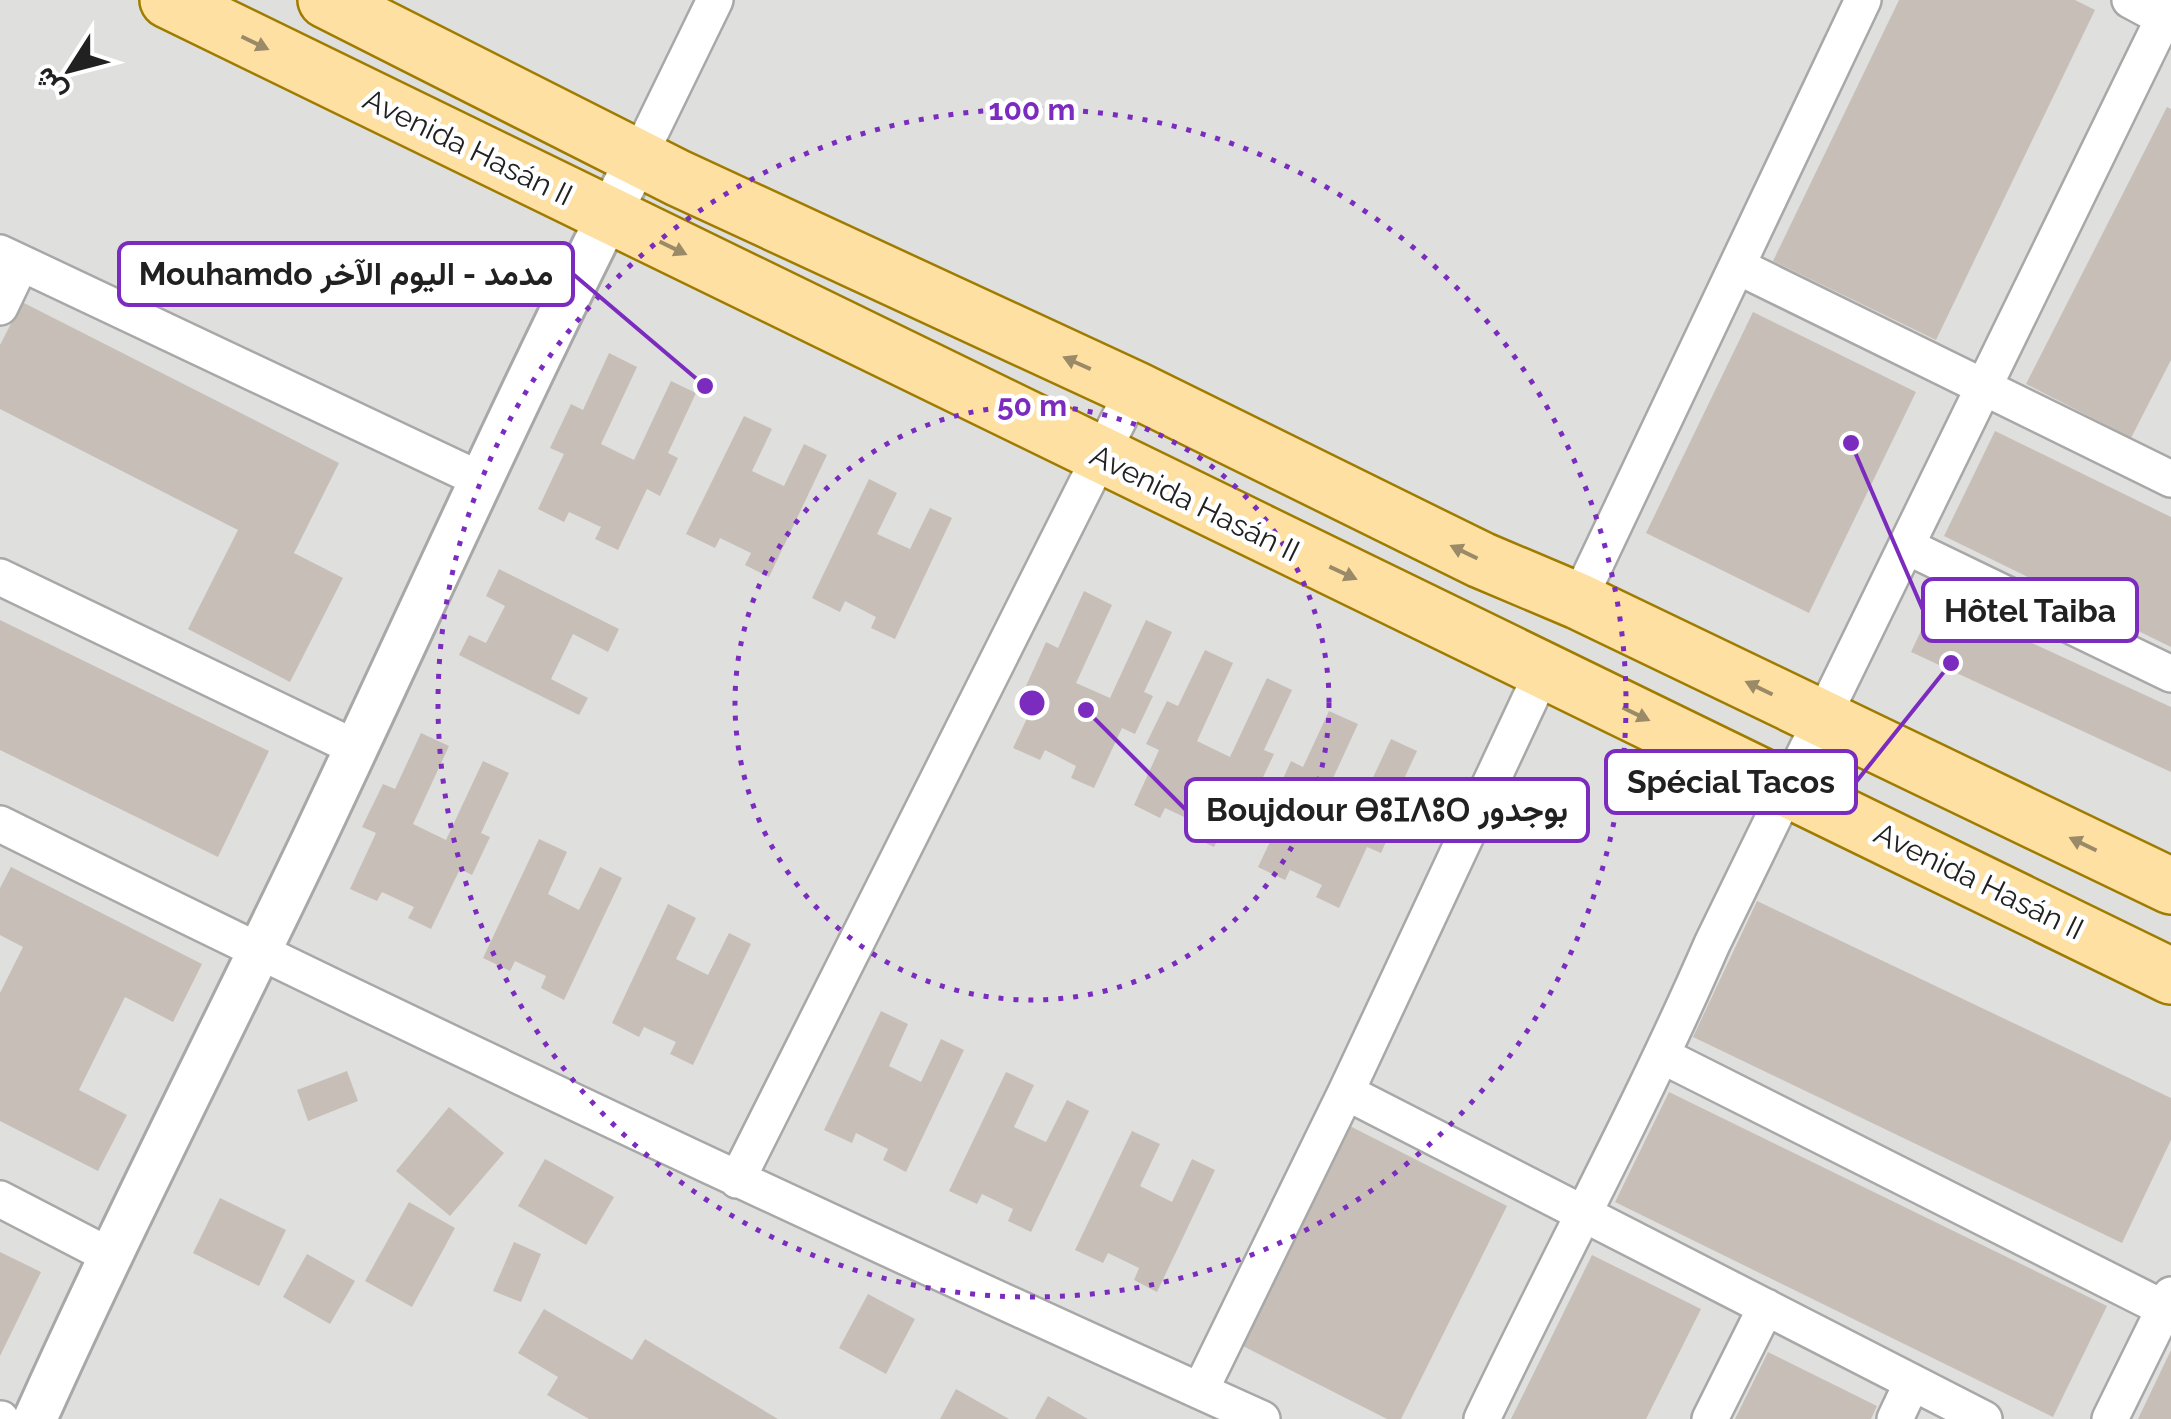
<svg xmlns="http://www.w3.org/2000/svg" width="2171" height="1419" font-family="Raleway,Vazirmatn,'Noto Sans Tifinagh',sans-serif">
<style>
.residential{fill:#dfdfde}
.building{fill:#c7bfb7}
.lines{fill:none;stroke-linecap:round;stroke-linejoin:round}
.minor-casing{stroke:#a8a8a8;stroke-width:40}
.tertiary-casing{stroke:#a8a8a8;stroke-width:48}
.primary-casing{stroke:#9f7c00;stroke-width:60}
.minor{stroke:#fff;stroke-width:35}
.tertiary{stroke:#fff;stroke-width:42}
.primary{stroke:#fde0a2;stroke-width:55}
.oneway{fill:#9a8a68}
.ring{fill:none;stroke:#7b2cbf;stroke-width:5;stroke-dasharray:5 10}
.labels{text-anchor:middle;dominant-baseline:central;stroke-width:9;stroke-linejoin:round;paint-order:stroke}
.street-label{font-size:30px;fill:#212121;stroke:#fff}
.centre{fill:#7b2cbf;stroke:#fff;stroke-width:5}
.ring-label{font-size:30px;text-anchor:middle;font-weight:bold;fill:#7b2cbf;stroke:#fff;stroke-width:9;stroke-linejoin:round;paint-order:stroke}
.leader{fill:none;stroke:#7b2cbf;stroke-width:4}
.callout-dot{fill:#7b2cbf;stroke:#fff;stroke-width:4}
.callout{fill:#fff;stroke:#7b2cbf;stroke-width:4}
.callout-label{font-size:32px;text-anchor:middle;font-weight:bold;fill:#212121}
</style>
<rect width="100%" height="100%" fill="#f2f0e8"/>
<!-- residential -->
<path class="residential" d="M0,0H2171V1419H0Z"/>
<!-- building -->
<path class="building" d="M1899,0H2075L2095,10L1936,340L1773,261Z
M2167,107L2171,109V360L2131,438L2026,384Z
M22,302L339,463L294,553L343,578L290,682L188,629L238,530L0,409V345Z
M1753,312L1916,392L1809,613L1646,533Z
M609,353L637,367L601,444L634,460L671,381L696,393L668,453L678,458L660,496L647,489L618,550L595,539L601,527L569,512L564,522L538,509L564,454L550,448L571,404L583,410Z
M744,416L772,429L752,471L784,486L804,444L827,455L769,577L745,565L751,553L720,538L715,548L686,534Z
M1995,431L2171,517V647L1944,536Z
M869,479L897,493L877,534L910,549L930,508L952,518L895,639L871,628L876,617L845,601L840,612L812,598Z
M499,569L619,629L608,652L573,634L551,679L588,698L579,715L459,655L469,635L486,643L505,606L486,596Z
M1084,591L1112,605L1076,683L1110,698L1146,620L1172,632L1144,692L1153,696L1135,734L1122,728L1094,788L1071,778L1076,766L1045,750L1040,760L1013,748L1039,693L1026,686L1046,642L1058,648Z
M1936,599L2171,707V772L1911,652Z
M0,620L269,751L218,857L0,750Z
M1205,650L1233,663L1197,741L1230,757L1267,678L1292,690L1264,750L1274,754L1256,792L1243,786L1214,847L1191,836L1197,823L1165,808L1160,818L1134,805L1159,750L1146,744L1167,701L1178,706Z
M1329,711L1358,724L1322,802L1354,818L1391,739L1417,751L1389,811L1398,815L1381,853L1367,847L1339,908L1316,897L1322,885L1290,870L1285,880L1258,867L1284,812L1271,805L1291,761L1303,767Z
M421,733L449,746L413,824L446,840L483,761L509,773L481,833L490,837L472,875L460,869L431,929L408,918L414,907L382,892L377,901L350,889L376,833L362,827L383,784L395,789Z
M539,839L567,852L548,894L579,910L600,867L622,878L564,1000L541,988L546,976L515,961L510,971L483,958Z
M11,867L202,964L173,1022L125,997L79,1090L127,1115L98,1171L0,1121V993L23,947L0,935V888Z
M1757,901L2171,1098V1140L2122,1243L1693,1037Z
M668,904L696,918L676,959L708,975L729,933L751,944L693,1065L670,1054L676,1042L644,1027L639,1037L612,1023Z
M881,1011L908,1024L889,1066L921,1082L941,1039L964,1050L906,1172L883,1160L888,1149L856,1133L852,1143L824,1130Z
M347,1071L358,1101L308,1121L297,1090Z
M1006,1072L1034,1085L1014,1127L1046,1142L1067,1100L1089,1111L1031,1232L1008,1221L1013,1209L982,1194L977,1204L949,1191Z
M1669,1092L2107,1306L2053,1417L1615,1202Z
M449,1107L504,1153L450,1216L396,1171Z
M1344,1123L1507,1206L1401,1419H1387L1235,1342Z
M1132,1131L1160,1144L1140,1186L1172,1202L1192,1159L1215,1170L1157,1292L1134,1280L1139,1268L1108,1253L1103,1263L1075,1250Z
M545,1159L614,1197L586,1245L518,1206Z
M220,1198L286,1230L259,1286L193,1253Z
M409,1202L455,1228L412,1307L365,1281Z
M514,1242L541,1254L521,1302L493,1291Z
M0,1252L41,1272L0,1356Z
M307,1254L355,1281L330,1324L283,1297Z
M1592,1255L1701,1309L1646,1419H1511Z
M868,1294L915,1319L886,1374L839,1348Z
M544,1309L632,1360L645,1339L778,1419H589L547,1395L558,1377L518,1353Z
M2171,1350V1419H2138Z
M1768,1352L1877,1406L1871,1419H1735Z
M956,1389L1009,1419H940Z
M1048,1396L1088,1419H1035Z"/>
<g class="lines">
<!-- minor casing -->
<g class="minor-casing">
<path id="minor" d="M2130,0L2171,22
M638,158L715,0
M0,253L479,479
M1737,266L2171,479
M0,307L21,263
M1906,546L2171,674
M0,577L356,748
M1578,601L1863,0
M0,824C417,1031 838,1228 1262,1419
M1663,1056L2171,1312
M1346,1092L1984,1419
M737,1180L1134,389
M0,1199L108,1255
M1200,1391L1346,1092L1544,669
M0,1419H1
M1482,1419C1558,1260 1642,1105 1712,944L2171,3
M1710,1419L1766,1307
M1895,1419L1911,1385
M2110,1419L2171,1295"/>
</g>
<!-- tertiary casing -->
<g class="tertiary-casing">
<path id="tertiary" d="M35,1419C123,1223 221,1033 313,840C421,612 523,382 638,158"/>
</g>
<!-- primary casing -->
<g class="primary-casing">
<path id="primary" d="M168,0L2171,976
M326,0L678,178L1134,389L1481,560L1578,601L2171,886"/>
</g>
<!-- minor -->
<use href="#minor" class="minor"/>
<!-- tertiary -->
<use href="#tertiary" class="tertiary"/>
<!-- primary -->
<use href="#primary" class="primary"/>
</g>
<!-- one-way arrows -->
<defs><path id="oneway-solid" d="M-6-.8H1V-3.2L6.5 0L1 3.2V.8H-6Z" transform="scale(2.5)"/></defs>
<g class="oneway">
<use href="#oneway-solid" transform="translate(255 43) rotate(26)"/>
<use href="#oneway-solid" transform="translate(673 248) rotate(26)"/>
<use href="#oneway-solid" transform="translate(1077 363) rotate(-156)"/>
<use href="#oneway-solid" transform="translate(1464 552) rotate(-154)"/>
<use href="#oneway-solid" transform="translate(1343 573) rotate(25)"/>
<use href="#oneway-solid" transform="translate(1759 688) rotate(-154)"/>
<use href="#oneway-solid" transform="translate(1636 714) rotate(26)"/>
<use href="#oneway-solid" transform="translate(2083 844) rotate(-154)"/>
</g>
<!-- distance rings -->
<g class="ring">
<circle cx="1032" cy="703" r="297"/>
<circle cx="1032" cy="703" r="594"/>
</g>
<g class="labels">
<!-- street labels -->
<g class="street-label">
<text transform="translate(468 147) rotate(26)">Avenida Hasán II</text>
<text transform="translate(1195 503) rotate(26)">Avenida Hasán II</text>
<text transform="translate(1979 881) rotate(26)">Avenida Hasán II</text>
</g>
</g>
<circle cx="1032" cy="703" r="15" class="centre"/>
<g class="ring-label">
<text x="1032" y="120">100 m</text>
<text x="1032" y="416">50 m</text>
</g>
<!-- callouts -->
<path class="leader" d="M705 386L573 274M1851 443L1923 610M1951 663L1856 782M1086 710L1186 810"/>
<g class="callout-dot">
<circle cx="705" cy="386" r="10"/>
<circle cx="1851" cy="443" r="10"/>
<circle cx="1951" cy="663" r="10"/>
<circle cx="1086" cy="710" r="10"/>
</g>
<g class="callout">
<rect x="119" y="243" width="454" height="62" rx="10"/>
<rect x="1923" y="579" width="214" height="62" rx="10"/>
<rect x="1606" y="751" width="250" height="62" rx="10"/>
<rect x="1186" y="779" width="402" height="62" rx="10"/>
</g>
<g class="callout-label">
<text x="346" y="285">Mouhamdo مدمد - اليوم الآخر</text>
<text x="2030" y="622">Hôtel Taiba</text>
<text x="1731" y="793">Spécial Tacos</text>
<text x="1387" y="821">Boujdour ⴱⵓⵊⴷⵓⵔ بوجدور</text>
</g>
<!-- north arrow -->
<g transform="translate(70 70) rotate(234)" stroke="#ffffff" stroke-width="8" paint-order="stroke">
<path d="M0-8L18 38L0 25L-18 38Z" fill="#212121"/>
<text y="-15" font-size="28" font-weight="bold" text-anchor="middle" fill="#212121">ش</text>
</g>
</svg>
